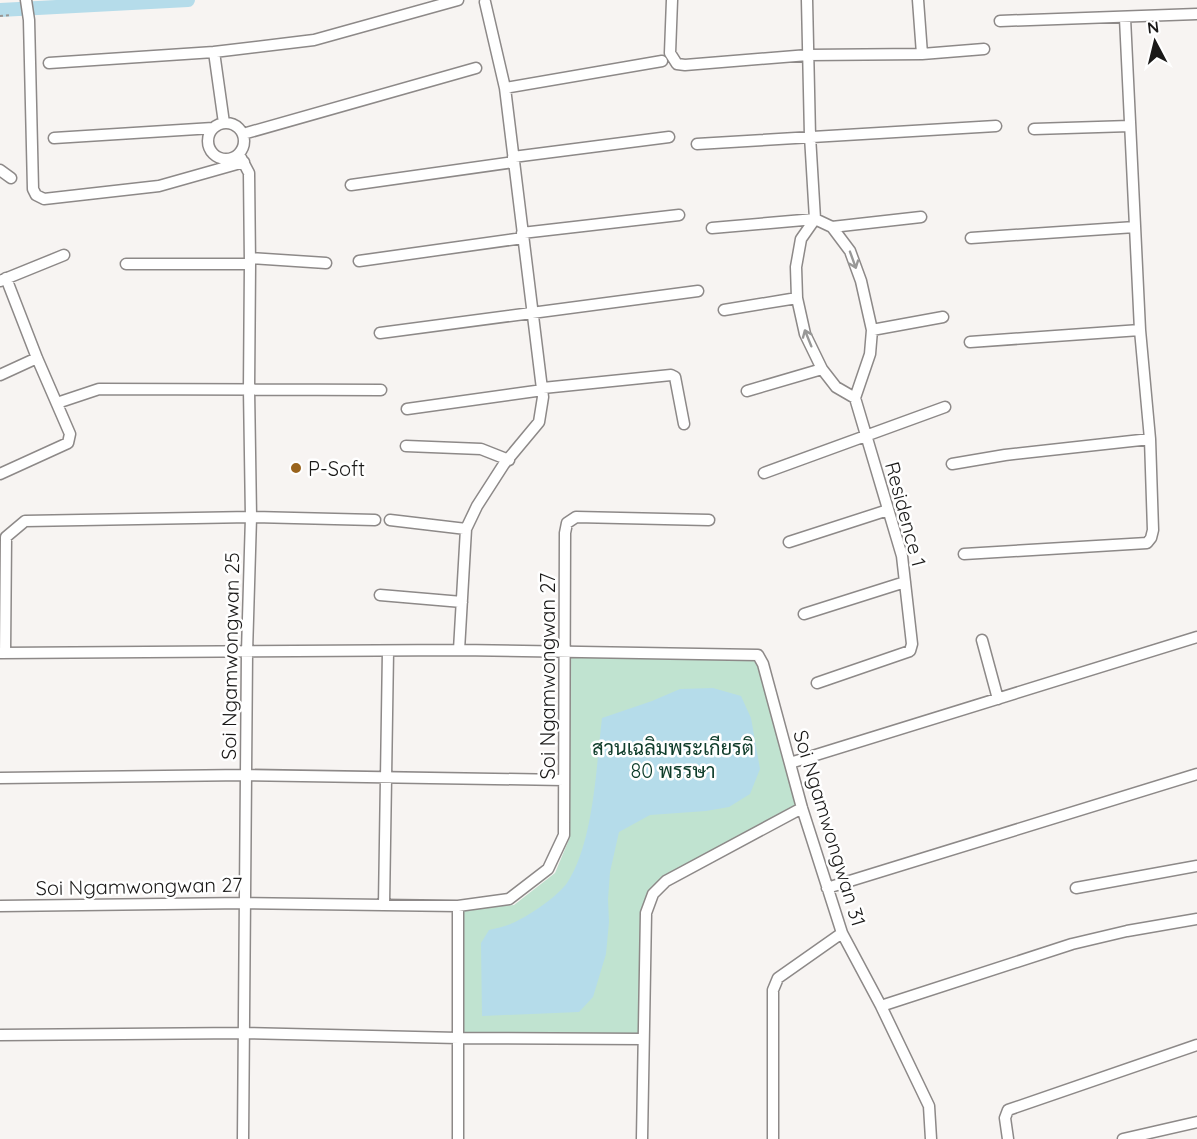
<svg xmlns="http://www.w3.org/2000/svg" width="1197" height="1139" font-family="Quicksand,Sarabun,sans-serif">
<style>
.green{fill:#c0e3d0}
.water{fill:#b5dcea}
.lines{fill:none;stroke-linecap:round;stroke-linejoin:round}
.canal{stroke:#b5dcea;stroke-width:14}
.minor-casing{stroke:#8d8988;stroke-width:13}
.path{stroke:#999795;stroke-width:2;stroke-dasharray:3 3;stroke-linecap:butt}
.minor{stroke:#fff;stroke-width:10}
.oneway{stroke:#989897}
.poi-dot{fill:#99631c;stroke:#fff;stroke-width:2}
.labels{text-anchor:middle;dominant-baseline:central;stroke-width:5;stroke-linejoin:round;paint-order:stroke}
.poi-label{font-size:20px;fill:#1a1918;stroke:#fff;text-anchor:start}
.street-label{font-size:20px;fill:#1a1918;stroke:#fff}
.park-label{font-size:20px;fill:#0e3c2a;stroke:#fff}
</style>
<rect width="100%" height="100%" fill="#f7f4f2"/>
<!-- green -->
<path class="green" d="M570,657H757L797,806L650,891L640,912V1036L455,1033L456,909L514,905L555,873L570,837Z"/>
<!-- water -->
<path class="water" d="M713,688L741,696L751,718L760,769L750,794L729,807L706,811L650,815L619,832L610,872L608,899L609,922L606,954L593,997L579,1012L482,1016L481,943L489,930C498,928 507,926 515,922C530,915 558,896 567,883C594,842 596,767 602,718L652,701L680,689Z"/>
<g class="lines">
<!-- canal -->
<path class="canal" d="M0,10L188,0"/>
<!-- minor casing -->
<g class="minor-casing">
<path id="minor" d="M26,0L29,20L33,189L36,195L44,199L159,186L244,162
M672,0L670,53L677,64L685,65L808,55L922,54L984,49
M807,0L810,136L815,219L801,239L796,267L797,298L805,334L822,369L836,387L855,398
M918,0L922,54
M1000,21L1197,14
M214,52L314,40L458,0
M49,63L214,52L224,123
M505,88L662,61
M208 141a18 18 0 1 1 36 0a18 18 0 1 1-36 0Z
M1034,129L1130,126
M243,134L476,68
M54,138L213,128
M697,144L996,126
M239,154L249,173L250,264L249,389L251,517L247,652L243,1139
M513,157L669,137
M0,170L11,178
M351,185L514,162
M815,219L832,227L850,251L861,281L872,330L870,354L855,398L902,556L912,644L910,651L817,683
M832,227L921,217
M712,228L815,219
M522,233L679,215
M971,238L1135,227
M250,258L326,263
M359,261L523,238
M126,264H250
M0,281L64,255
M724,310L797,298
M872,330L943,317
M380,333L698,291
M970,342L1140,330
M0,375L37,358
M543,388L671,375L675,377L684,424
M747,391L822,369
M57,403L99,389L381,390
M407,409L543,390
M406,446L481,449L509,460
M952,464L1005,455L1150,439
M764,473L945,407
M0,474L68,443L70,434L37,358L6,278
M390,520L466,529
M789,542L888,510
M964,554L1147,543L1151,538L1153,530L1150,439L1140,330L1125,18
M380,595L462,602
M804,614L905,582
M982,640L998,699
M459,650L466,529L477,506L504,464L539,422L543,397L505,88L485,2
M0,653L459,650L758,655L763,664L802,808L842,933L881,1006L929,1106L931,1139
M5,653L6,537L25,521L251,517L375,520
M790,763L1197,637
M0,778L246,775L564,780
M827,888L1197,774
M1076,888L1197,866
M384,905L388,651
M0,906L245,903L458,906L509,899L548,869L564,835L565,533L567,523L576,517L709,520
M881,1006L1072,944L1127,931L1197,919
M0,1035L244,1033L458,1038L643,1039
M458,1139V906
M642,1139L646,913L653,894L666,881L802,808
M773,1139V990L778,978L842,933
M1008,1139L1005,1118L1008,1110L1197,1045
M1123,1139L1197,1122"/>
</g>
<!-- path -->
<path class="path" d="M0,16L11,15"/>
<!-- minor -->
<use href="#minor" class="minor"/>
</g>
<!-- one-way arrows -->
<defs><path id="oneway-shaft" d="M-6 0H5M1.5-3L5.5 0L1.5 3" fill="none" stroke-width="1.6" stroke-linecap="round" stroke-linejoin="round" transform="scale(1.5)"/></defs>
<g class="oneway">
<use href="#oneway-shaft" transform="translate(853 260) rotate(70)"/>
<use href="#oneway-shaft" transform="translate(808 338) rotate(-112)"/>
</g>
<!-- markers -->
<circle class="poi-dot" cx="296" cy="468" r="6"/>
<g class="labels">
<!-- poi labels -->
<g class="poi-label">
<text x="308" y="468">P-Soft</text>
</g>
<!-- street labels -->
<g class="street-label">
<text transform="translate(906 514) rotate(75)">Residence 1</text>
<text transform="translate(230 656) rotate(-89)">Soi Ngamwongwan 25</text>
<text transform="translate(547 676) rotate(-90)">Soi Ngamwongwan 27</text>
<text transform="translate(830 828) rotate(73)">Soi Ngamwongwan 31</text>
<text transform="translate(139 886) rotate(-1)">Soi Ngamwongwan 27</text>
</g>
<!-- park labels -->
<g class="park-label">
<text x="673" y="747">สวนเฉลิมพระเกียรติ<tspan x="673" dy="23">80 พรรษา</tspan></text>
</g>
</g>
<!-- north arrow -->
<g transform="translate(1155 42) rotate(353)" stroke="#ffffff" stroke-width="4.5" paint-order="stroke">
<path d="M0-4.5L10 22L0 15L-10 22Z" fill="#1a1918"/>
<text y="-9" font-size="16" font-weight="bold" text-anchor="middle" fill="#1a1918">N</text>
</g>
</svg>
